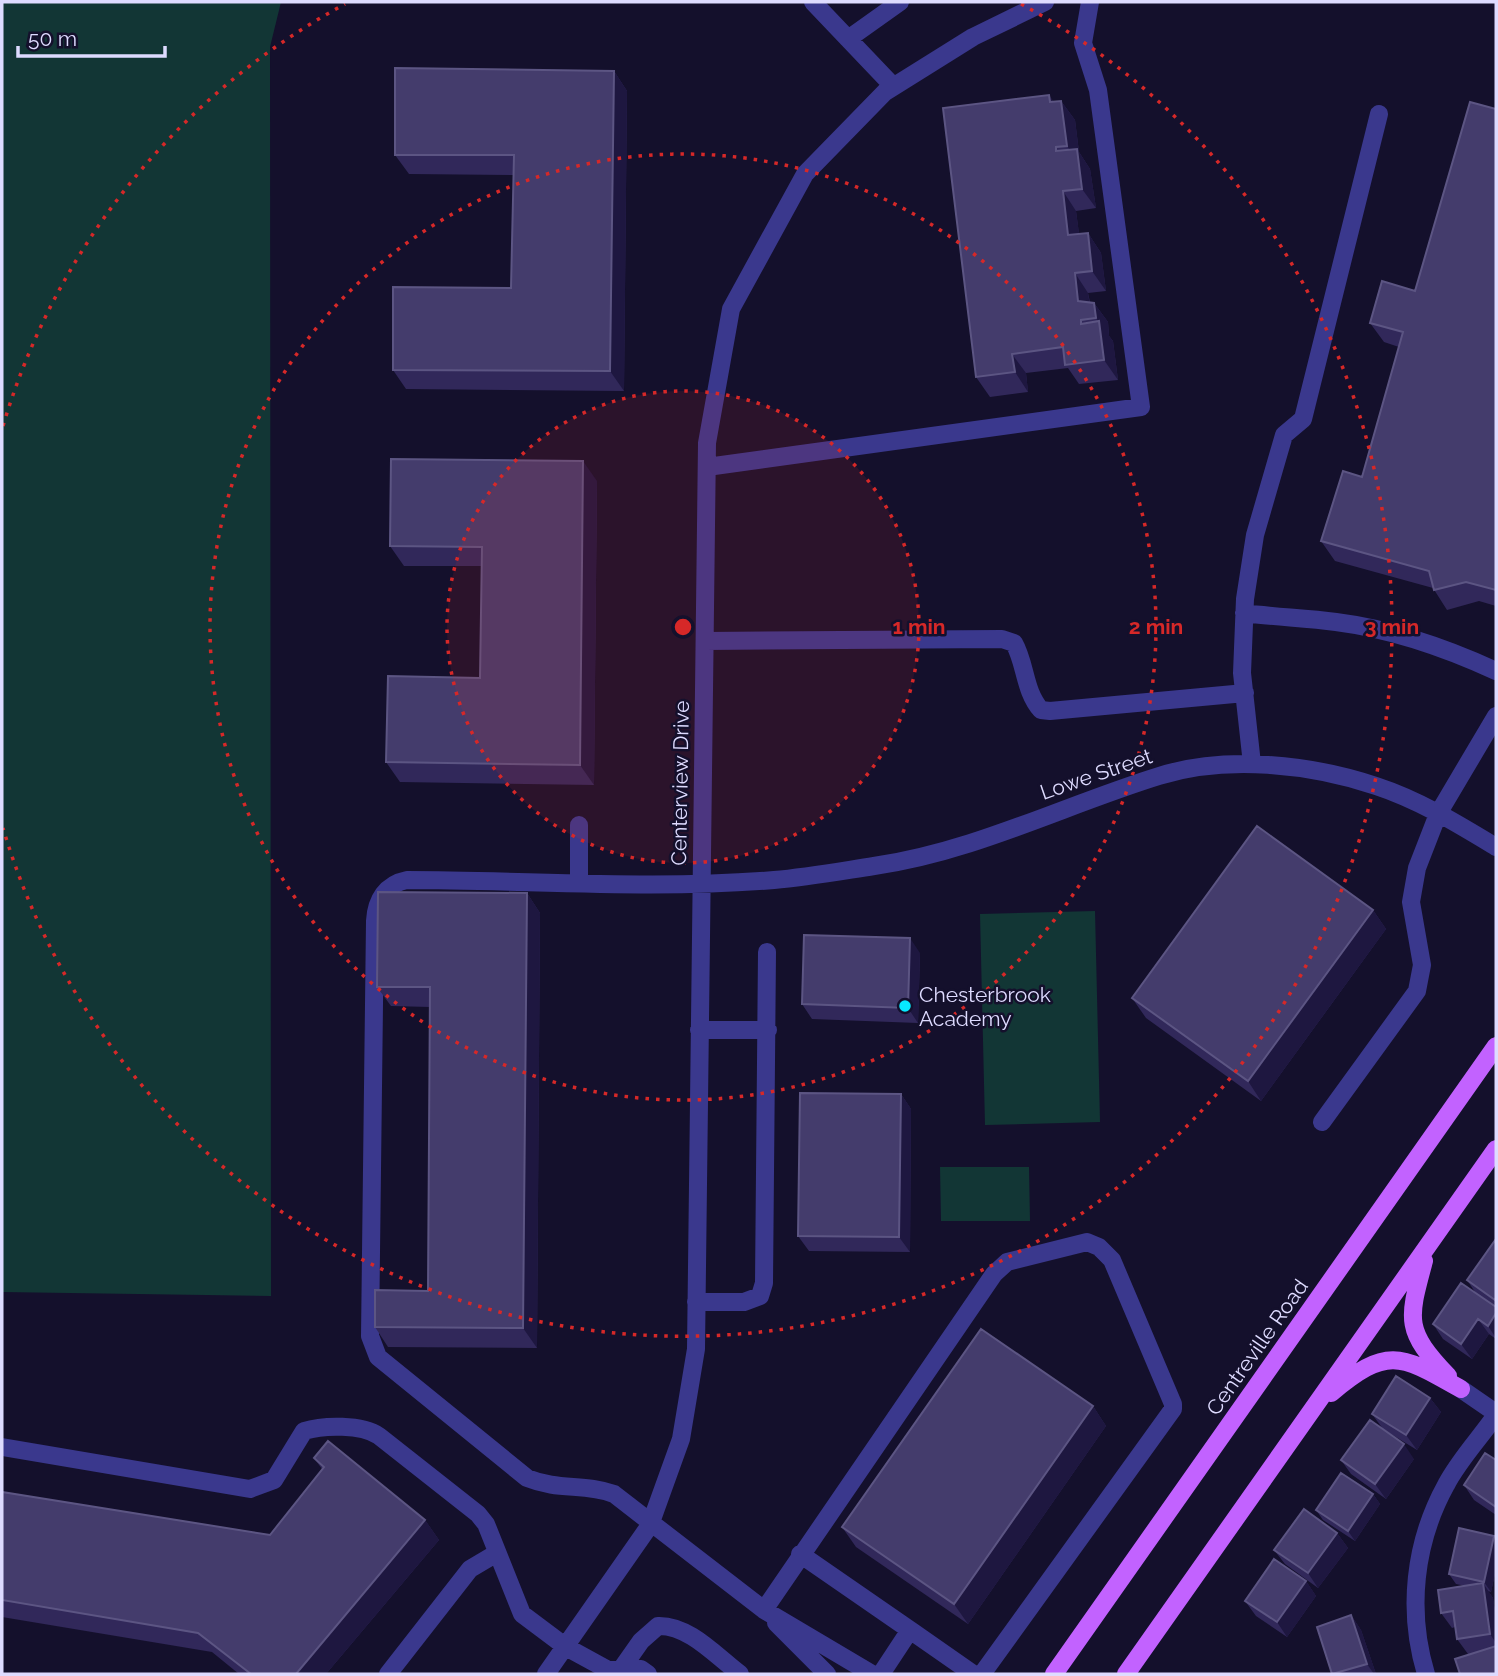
<svg xmlns="http://www.w3.org/2000/svg" width="1498" height="1676" font-family="Raleway,sans-serif">
<style>
.green{fill:#123635}
.lines{fill:none;stroke-linecap:round;stroke-linejoin:round}
.minor{stroke:#3a388d;stroke-width:18}
.major{stroke:#c262ff;stroke-width:18}
.wall{fill:#31285a}
.shaded-wall{fill:#1e1740}
.building{fill:#443c6c;stroke:#5c5583;stroke-width:2}
.ring{fill:none;stroke:#d62828;stroke-width:3.5;stroke-dasharray:3.5 7}
.poi-dot{fill:#07eaff;stroke:#14102c;stroke-width:2.5}
.labels{text-anchor:middle;dominant-baseline:central;stroke-width:5;stroke-linejoin:round;paint-order:stroke}
.street-label{font-size:21px;fill:#dedbff;stroke:#14102c}
.poi-label{font-size:21px;fill:#dedbff;stroke:#14102c;text-anchor:start}
.centre{fill:#d62828;stroke:#14102c;stroke-width:3.5}
.ring-label{font-size:21px;text-anchor:middle;font-weight:bold;fill:#d62828;stroke:#14102c;stroke-width:5;stroke-linejoin:round;paint-order:stroke}
</style>
<rect width="100%" height="100%" fill="#14102c"/>
<!-- green -->
<path class="green" d="M2,2H281L270,47L271,1296L2,1292Z
M1095,911L1100,1122L985,1125L980,914Z
M940,1167H1029L1030,1221H941Z"/>
<g class="lines">
<!-- minor -->
<path class="minor" d="M813,2L893,86
M848,39L900,2
M707,467L1141,407L1098,90L1083,43L1090,2
M1244,613C1274,617 1305,618 1336,622C1391,629 1446,648 1496,671
M705,641L1002,639L1014,643C1026,664 1024,691 1041,710L1050,711L1245,693
M1252,764L1242,673L1245,599L1255,535L1284,435L1303,419L1379,114
M579,825V881
M699,1030H768
M1322,1122L1417,991L1422,965L1411,902L1417,868L1438,814L1496,716
M696,1302H744L760,1296L764,1283L767,952
M1461,1389L1496,1413
M2,1447L250,1489L274,1480L304,1431C323,1425 362,1424 379,1436L478,1514L486,1524L522,1614L566,1647L608,1670L641,1669L648,1674
M800,1554L910,1630L881,1674
M764,1610L994,1274L1007,1262L1087,1242L1099,1247L1112,1260L1173,1404V1409L982,1674
M776,1623L827,1674
M910,1630L973,1674
M622,1668L641,1641L658,1626C689,1625 716,1656 740,1674
M388,1674L470,1569L497,1553
M546,1674L650,1525L681,1439L696,1349L707,443L731,309L805,174L885,92L973,37L1045,2
M872,1674L764,1610L614,1494C584,1483 559,1491 527,1478L378,1357L370,1336L375,921C376,900 386,884 407,880C528,880 652,890 774,880C807,877 841,871 874,866C973,852 1065,805 1159,776C1226,755 1310,764 1376,786C1419,800 1458,824 1496,847
M1426,1674C1407,1611 1414,1543 1446,1485C1459,1460 1480,1438 1496,1415"/>
<!-- major -->
<path class="major" d="M1424,1261C1408,1320 1404,1330 1448,1376
M1331,1393C1388,1345 1401,1355 1461,1389
M1054,1674L1496,1046
M1126,1674L1496,1149"/>
</g>
<!-- wall -->
<path class="wall" d="M614,71L627,91L624,391L406,389L393,370L511,288L514,175L409,174L395,155Z
M1054,101H1061L1075,120L1079,152L1090,169L1096,208L1076,211L1079,234L1088,233L1101,253L1106,291L1088,293L1090,302L1094,303L1108,322L1109,336L1113,341L1118,380L1079,384L1068,368L1026,373L1028,392L990,397L976,377Z
M1496,109V606L1479,601L1447,610L1433,588L1335,561L1321,541L1362,477L1399,347L1384,342L1370,323L1415,291Z
M597,481L594,785L400,782L386,762L480,678L482,566H404L390,546Z
M527,893L540,913L537,1348L388,1347L375,1327L428,1291L430,1007L391,1006L377,987Z
M1373,910L1386,929L1261,1101L1146,1018L1132,998Z
M920,953L918,1023L812,1019L802,1004Z
M901,1094L911,1109L910,1252L809,1251L798,1236Z
M1496,1239V1339L1489,1334L1472,1359L1443,1339L1433,1324L1477,1295L1467,1280Z
M1430,1398L1441,1412L1417,1450L1383,1429L1372,1414Z
M1093,1406L1106,1426L968,1624L856,1547L842,1527Z
M314,1458L425,1520L439,1540L326,1674H239L212,1652L2,1617V1492L270,1535L322,1469Z
M1414,1459L1386,1499L1351,1474L1341,1460Z
M1496,1460V1515L1474,1500L1464,1485Z
M1373,1494L1380,1504L1355,1541L1323,1520L1316,1510Z
M1337,1533L1348,1548L1318,1588L1285,1564L1274,1550Z
M1494,1536L1496,1539V1569L1491,1592L1488,1591L1493,1598L1496,1619V1674L1472,1654H1468L1457,1639L1455,1627L1452,1628L1441,1613L1466,1586L1456,1584L1449,1574Z
M1306,1581L1316,1596L1287,1637L1256,1616L1245,1601Z
M1351,1615L1361,1630L1376,1674H1332Z"/>
<!-- shaded-wall -->
<path class="shaded-wall" d="M614,71L627,91L624,391L610,371Z
M1049,95L1063,114L1061,101L1075,120L1079,152L1090,169L1096,208L1082,189L1078,162L1067,146L1050,102Z
M1063,191L1076,211L1082,255L1068,235Z
M1088,233L1101,253L1106,291L1092,271Z
M1075,273L1088,293L1092,319L1078,301Z
M1094,303L1108,322L1109,336L1113,341L1118,380L1104,360L1099,324L1096,318Z
M1012,354L1026,373L1028,392L1015,372Z
M583,461L597,481L594,785L580,765Z
M527,893L540,913L537,1348L523,1328Z
M1373,910L1386,929L1261,1101L1248,1081Z
M910,938L920,953L918,1023L908,1008Z
M901,1094L911,1109L910,1252L899,1237Z
M1496,1313V1338L1488,1326Z
M1478,1319L1489,1334L1472,1359L1461,1344Z
M1430,1398L1441,1412L1417,1450L1406,1435Z
M1093,1406L1106,1426L968,1624L954,1604Z
M1404,1444L1414,1459L1386,1499L1375,1484Z
M1373,1494L1380,1504L1355,1541L1348,1531Z
M425,1520L439,1540L326,1674H296Z
M1337,1533L1348,1548L1318,1588L1308,1573Z
M1494,1536L1496,1539V1569L1491,1592L1484,1582Z
M1306,1581L1316,1596L1287,1637L1277,1622Z
M1483,1583L1493,1598L1496,1619V1643L1490,1634Z
M1351,1615L1361,1630L1376,1674H1374L1367,1664Z"/>
<!-- building -->
<path class="building" d="M395,68L614,71L610,371L393,370V287L511,288L514,155H395Z
M1049,95L1050,102L1061,101L1067,146L1056,147V151L1077,149L1082,189L1063,191L1068,235L1088,233L1092,271L1075,273L1078,301L1094,303L1096,318L1081,320V324L1099,321L1104,360L1065,365L1063,347L1012,354L1015,372L976,377L943,108Z
M1470,102L1496,109V590L1466,582L1434,590L1429,571L1321,541L1343,471L1362,477L1403,332L1370,323L1382,281L1415,291Z
M391,459L583,461L580,765L386,762L388,676L480,678L482,547L390,546Z
M1257,826L1373,910L1248,1081L1132,998Z
M378,892L527,893L523,1328L375,1327V1290L428,1291L430,987H377Z
M804,935L910,938L908,1008L802,1004Z
M800,1093L901,1094L899,1237L798,1236Z
M1496,1239V1298L1495,1300L1467,1280Z
M1461,1283L1496,1307V1313L1488,1326L1478,1319L1461,1344L1433,1324Z
M981,1329L1093,1406L954,1604L842,1527Z
M1396,1376L1430,1398L1406,1435L1372,1414Z
M1370,1420L1404,1444L1375,1484L1341,1460Z
M328,1441L425,1520L296,1674H251L198,1633L2,1600V1492L270,1535L324,1467L314,1458Z
M1485,1453L1496,1460V1507L1464,1485Z
M1341,1473L1373,1494L1348,1531L1316,1510Z
M1304,1509L1337,1533L1308,1573L1274,1550Z
M1459,1528L1494,1536L1484,1582L1449,1574Z
M1274,1559L1306,1581L1277,1622L1245,1601Z
M1483,1583L1490,1634L1457,1639L1453,1611L1441,1613L1438,1590Z
M1351,1615L1367,1664L1332,1674L1317,1627Z
M1496,1646V1674H1460L1455,1659Z"/>
<!-- distance rings -->
<circle cx="683" cy="627" r="236" fill="#d62828" fill-opacity=".12"/>
<g class="ring">
<circle cx="683" cy="627" r="236"/>
<circle cx="683" cy="627" r="473"/>
<path d="M3 426A709 709 0 0 1 345 4M1021 4A709 709 0 1 1 3 828"/>
</g>
<!-- markers -->
<circle class="poi-dot" cx="905" cy="1006" r="7"/>
<g class="labels">
<!-- street labels -->
<g class="street-label">
<text transform="translate(1096 774) rotate(-19)">Lowe Street</text>
<text transform="translate(680 783) rotate(-89)">Centerview Drive</text>
<text transform="translate(1257 1347) rotate(-55)">Centreville Road</text>
</g>
<!-- poi labels -->
<g class="poi-label">
<text x="919" y="994">Chesterbrook<tspan x="919" dy="24">Academy</tspan></text>
</g>
</g>
<circle cx="683" cy="627" r="10" class="centre"/>
<g class="ring-label">
<text x="919" y="634">1 min</text>
<text x="1156" y="634">2 min</text>
<text x="1392" y="634">3 min</text>
</g>
<!-- border -->
<rect width="1498" height="1676" fill="none" stroke="#dedbff" stroke-width="7"/>
<!-- scale -->
<path d="M18 46v10h147v-10" fill="none" stroke="#dedbff" stroke-width="3.5"/>
<text x="28" y="46" font-size="21" fill="#dedbff" stroke="#14102c" stroke-width="5" paint-order="stroke">50 m</text>
</svg>
